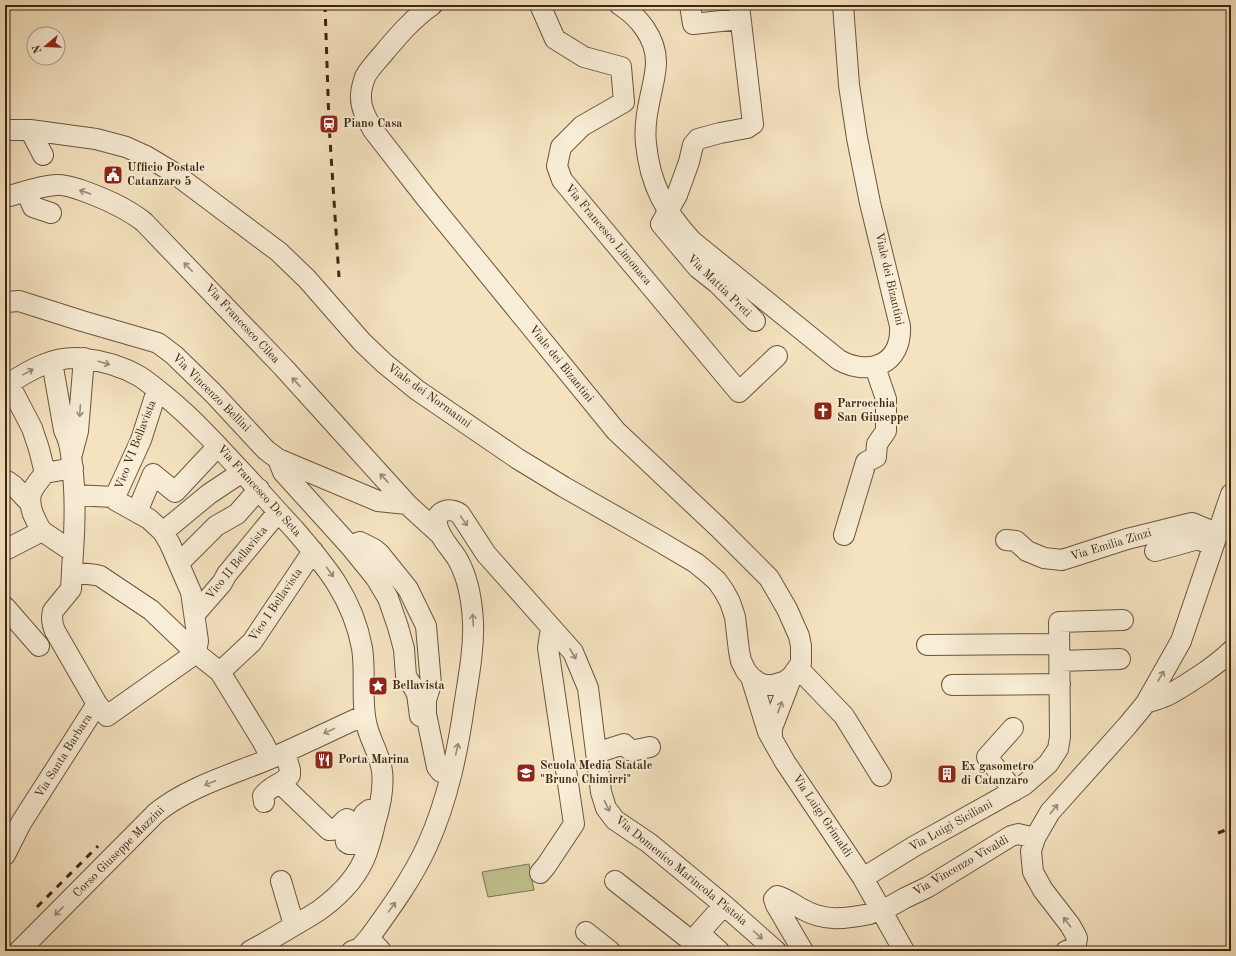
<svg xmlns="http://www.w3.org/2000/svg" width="1236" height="956" font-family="'Old Standard TT',serif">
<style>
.green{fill:#c1c28f;stroke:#807450}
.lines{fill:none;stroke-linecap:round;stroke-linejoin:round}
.minor-casing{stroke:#6c553d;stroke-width:22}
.minor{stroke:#f8edd6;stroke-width:20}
.rail{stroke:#3e2611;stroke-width:3;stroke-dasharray:7 7;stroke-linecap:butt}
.oneway{stroke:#9b8a74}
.labels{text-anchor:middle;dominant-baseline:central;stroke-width:4;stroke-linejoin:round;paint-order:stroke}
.poi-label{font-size:12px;font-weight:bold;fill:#3e2611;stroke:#f8edd6;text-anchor:start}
.street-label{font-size:12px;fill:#3e2611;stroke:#f8edd6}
</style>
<rect width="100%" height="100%" fill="#f5e3c0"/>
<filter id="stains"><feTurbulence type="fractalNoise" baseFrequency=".005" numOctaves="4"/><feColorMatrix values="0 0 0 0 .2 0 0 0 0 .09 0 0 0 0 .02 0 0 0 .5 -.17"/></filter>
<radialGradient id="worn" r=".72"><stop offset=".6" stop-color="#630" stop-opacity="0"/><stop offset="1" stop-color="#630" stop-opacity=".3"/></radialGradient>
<!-- green -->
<path class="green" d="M529,864L534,890L488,897L482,872Z"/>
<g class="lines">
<!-- minor casing -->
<g class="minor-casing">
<path id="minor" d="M540,5L555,39L584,57L621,67L624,102L582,126L561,147L557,166L562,180L739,392L777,356
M620,5C639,17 656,38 656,62C656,71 654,80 652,89C648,107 644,125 646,144C650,184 665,212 692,241L839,360C870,377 902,364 900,326L870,203L857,138L849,85L843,5
M690,5L693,24L740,19
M739,5L753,124L747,128L720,133L698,139L693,145L689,162L677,195L661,224L698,268L717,283L755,321
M5,130H30L96,139L126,147L146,156L171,171L279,252L307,279L362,342L384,363L417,390L518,459L564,487L657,540L696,563L708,573L717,581L724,591L730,602L735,617L739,651L741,661L746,671L751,677L759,683L765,685H773L786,681L792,676L801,663V646L799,636L787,609L769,578L719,528L616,431L426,198L373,130C367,119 360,108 361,95C361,89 363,83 365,77C369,69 376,62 382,55C397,37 412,19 432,5
M30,130L43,155
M26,191L33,207L51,213
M5,197C22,193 39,186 56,185C65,184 73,188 81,190C103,198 125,207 144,222L283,367L407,504L441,535
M5,302L19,301L82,321L158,343L174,355L213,393L266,450L278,459L378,501L407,504
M52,362L64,430C70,442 71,452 72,465C76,495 75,523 73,552
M9,384L32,428L39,449L45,473
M5,386C29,370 56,354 86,359C104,361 123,367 139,376C150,383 160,392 170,400C196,422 218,446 241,471C259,490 276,510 294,529C326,566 353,598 362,648C366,673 361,699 366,722C369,739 380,754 382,771C384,788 380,807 375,823C373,833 370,843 367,852C359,875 340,895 321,909C313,915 303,920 295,925C280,934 265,943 250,951
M72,454L78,431L84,358
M278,459L283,472L350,546L360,542L374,549L379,553L408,589L426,626L431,684L426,700V714L437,767L441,772
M7,481L14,486L30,503
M75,495L113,497L115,500L149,519L163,532L170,544L191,592L198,641L196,653L107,716L97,704
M114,499L141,440L157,390
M137,512L153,474L175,492L218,446
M163,532L209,494L242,472
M844,535L866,462L876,457L877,444L886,431V399L875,367
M1006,540L1016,541L1027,551L1044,558L1062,560L1127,539L1192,523L1218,534
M350,546L376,578L388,598L398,627L404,649L406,676L409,681L414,688L417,694L420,716
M5,550L42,531
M1155,551L1198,539L1213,546
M179,563L216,526L237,514L259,489
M72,572L96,575L100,576L151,610L196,653L220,672L263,742L271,758
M5,607L39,646
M195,614L222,583L227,574L278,512
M927,645L1059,644
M1060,661L1120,659
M798,668L844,716L881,776
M220,672L252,642L313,551
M751,677L768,732L785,762L863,878L904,951
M952,685L1060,684
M1146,703C1154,700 1163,698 1170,694C1188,684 1217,665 1231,651
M1013,728L987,757L1014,791
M772,739V728L792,676
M596,753L624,744L631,751L650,747
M280,783L329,830C336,831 340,825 345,820L347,819L350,821C352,829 344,834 346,842L349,844H353L354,842L364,814L369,810L378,811
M264,802L263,796C269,786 283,784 290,775V770L285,752
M5,855L21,823L97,704L55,631C52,624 51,618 53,611L71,589L73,552L42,531C38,526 36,520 33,514C26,494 33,488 45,473L73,468
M540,873L546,866L574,824L548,648L551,628
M863,878L913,847L1024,785L1048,764L1058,749L1060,737L1059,622L1123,620
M281,881L294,925
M615,881L694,943
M889,907L905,898L928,887L1011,836L1018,834L1035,838
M586,932L610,951
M369,938C390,909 412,879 427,846C448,800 458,750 465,700C469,675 474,648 473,622C472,602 468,578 458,560C452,549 439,538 437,524C435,510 451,507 460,514L486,554L573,652L588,688L601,792L606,808L615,820L649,843L724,905L776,951
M19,951L156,813C186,788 230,775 267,760C300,746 332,730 365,715
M352,951L360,948L369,938L381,951
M719,951L699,933L724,905
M803,951L776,905L774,899L777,896C786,898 794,905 802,909C825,922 845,919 870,914
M1066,951L1074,948L1076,944L1077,938L1074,932L1070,925L1043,890L1033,872L1031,851L1035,838L1050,812L1127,726L1146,703L1181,641L1231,494"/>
</g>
<!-- minor -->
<use href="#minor" class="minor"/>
<!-- rail -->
<path class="rail" d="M325,5L329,124L339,277
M1218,833L1231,828
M37,907L98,846"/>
</g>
<!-- one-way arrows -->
<defs><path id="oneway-shaft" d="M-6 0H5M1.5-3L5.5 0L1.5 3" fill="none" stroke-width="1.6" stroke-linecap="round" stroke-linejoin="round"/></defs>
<g class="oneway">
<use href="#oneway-shaft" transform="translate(85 192) rotate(-161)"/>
<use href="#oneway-shaft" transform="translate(188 267) rotate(-134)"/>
<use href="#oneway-shaft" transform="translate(104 363) rotate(16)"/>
<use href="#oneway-shaft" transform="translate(28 372) rotate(-29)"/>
<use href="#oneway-shaft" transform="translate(296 382) rotate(-133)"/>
<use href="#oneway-shaft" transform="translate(80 411) rotate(94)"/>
<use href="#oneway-shaft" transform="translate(384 478) rotate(-133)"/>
<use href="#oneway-shaft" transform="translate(464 521) rotate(55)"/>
<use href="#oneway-shaft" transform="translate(330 572) rotate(54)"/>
<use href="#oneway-shaft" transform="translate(473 620) rotate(-93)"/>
<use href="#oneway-shaft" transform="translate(573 654) rotate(59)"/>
<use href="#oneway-shaft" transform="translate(1161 676) rotate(-60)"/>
<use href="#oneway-shaft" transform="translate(780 707) rotate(-69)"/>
<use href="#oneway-shaft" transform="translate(329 731) rotate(155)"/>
<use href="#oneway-shaft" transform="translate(457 749) rotate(-77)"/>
<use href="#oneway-shaft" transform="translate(210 783) rotate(158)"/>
<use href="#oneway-shaft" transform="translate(607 806) rotate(64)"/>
<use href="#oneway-shaft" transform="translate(1054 809) rotate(-51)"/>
<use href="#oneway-shaft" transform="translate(392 907) rotate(-54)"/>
<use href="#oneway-shaft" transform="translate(59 911) rotate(135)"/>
<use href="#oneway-shaft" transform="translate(1067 922) rotate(-127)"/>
<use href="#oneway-shaft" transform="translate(758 935) rotate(42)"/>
</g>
<!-- icons -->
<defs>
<g id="station-square" transform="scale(1)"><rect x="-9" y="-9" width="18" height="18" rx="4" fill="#8f2418" stroke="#f8edd6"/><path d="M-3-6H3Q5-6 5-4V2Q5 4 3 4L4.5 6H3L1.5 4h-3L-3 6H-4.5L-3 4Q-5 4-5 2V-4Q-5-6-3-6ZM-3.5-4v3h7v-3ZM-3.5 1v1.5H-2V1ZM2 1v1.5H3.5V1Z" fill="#fff"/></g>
<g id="civic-square" transform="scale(1)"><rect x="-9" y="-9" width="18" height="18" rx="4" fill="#8f2418" stroke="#f8edd6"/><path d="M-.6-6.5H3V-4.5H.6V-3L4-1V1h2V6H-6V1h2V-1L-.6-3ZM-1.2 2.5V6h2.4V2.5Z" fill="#fff"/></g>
<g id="church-square" transform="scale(1)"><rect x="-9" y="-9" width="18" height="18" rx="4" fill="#8f2418" stroke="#f8edd6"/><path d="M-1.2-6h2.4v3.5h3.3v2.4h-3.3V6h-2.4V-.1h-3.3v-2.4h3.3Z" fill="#fff"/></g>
<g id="sight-square" transform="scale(1)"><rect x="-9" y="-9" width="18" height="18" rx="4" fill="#8f2418" stroke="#f8edd6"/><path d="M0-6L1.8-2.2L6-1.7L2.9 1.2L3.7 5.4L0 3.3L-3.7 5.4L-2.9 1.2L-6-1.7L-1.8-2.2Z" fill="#fff"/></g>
<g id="restaurant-square" transform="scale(1)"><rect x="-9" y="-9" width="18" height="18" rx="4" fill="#8f2418" stroke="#f8edd6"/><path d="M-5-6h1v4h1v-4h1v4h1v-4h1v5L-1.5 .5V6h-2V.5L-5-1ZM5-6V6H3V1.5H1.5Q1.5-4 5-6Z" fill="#fff"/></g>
<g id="school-square" transform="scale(1)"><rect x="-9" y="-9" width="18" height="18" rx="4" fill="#8f2418" stroke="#f8edd6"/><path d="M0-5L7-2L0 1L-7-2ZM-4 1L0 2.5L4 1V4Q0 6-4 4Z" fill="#fff"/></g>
<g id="building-square" transform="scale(1)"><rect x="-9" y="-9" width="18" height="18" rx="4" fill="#8f2418" stroke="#f8edd6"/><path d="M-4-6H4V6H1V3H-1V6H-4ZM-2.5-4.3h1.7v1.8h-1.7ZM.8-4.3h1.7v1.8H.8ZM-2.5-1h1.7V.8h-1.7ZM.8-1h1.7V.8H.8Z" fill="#fff"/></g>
</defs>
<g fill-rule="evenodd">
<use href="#station-square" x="329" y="124"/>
<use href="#civic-square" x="113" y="175"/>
<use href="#church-square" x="823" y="411"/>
<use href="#sight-square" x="378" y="686"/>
<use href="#restaurant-square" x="324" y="760"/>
<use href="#school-square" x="526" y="773"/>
<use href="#building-square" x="947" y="774"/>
</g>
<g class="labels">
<!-- poi labels -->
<g class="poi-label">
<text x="343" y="124">Piano Casa</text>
<text x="127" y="168">Ufficio Postale<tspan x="127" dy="14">Catanzaro 5</tspan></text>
<text x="837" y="404">Parrocchia<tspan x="837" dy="14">San Giuseppe</tspan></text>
<text x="392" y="686">Bellavista</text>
<text x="338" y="760">Porta Marina</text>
<text x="540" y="766">Scuola Media Statale<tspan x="540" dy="14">"Bruno Chimirri"</tspan></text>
<text x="961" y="767">Ex gasometro<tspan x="961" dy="14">di Catanzaro</tspan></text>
</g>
<!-- street labels -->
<g class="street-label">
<text transform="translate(608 235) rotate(50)">Via Francesco Limonaca</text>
<text transform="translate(889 279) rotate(77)">Viale dei Bizantini</text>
<text transform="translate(719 286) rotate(44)">Via Mattia Preti</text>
<text transform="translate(242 324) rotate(47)">Via Francesco Cilea</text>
<text transform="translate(561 364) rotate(51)">Viale dei Bizantini</text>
<text transform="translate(211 393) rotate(45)">Via Vincenzo Bellini</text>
<text transform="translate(429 396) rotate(36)">Viale dei Normanni</text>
<text transform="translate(136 445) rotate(-69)">Vico VI Bellavista</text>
<text transform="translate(259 491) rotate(48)">Via Francesco De Seta</text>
<text transform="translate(1111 545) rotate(-17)">Via Emilia Zinzi</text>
<text transform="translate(237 563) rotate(-51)">Vico II Bellavista</text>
<text transform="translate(276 605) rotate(-56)">Vico I Bellavista</text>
<text transform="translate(64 756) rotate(-58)">Via Santa Barbara</text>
<text transform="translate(822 816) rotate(56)">Via Luigi Grimaldi</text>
<text transform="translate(951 826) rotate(-29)">Via Luigi Siciliani</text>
<text transform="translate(119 852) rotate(-45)">Corso Giuseppe Mazzini</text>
<text transform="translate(961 866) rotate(-30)">Via Vincenzo Vivaldi</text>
<text transform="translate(681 871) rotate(39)">Via Domenico Marincola Pistoia</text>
</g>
</g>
<!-- margin -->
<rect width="1236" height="956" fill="none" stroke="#f5e3c0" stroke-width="20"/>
<rect x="6" y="6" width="1224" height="944" fill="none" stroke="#3e2611" stroke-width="2"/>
<rect x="10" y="10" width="1216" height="936" fill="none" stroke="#3e2611"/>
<!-- north arrow -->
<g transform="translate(46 46) rotate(251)"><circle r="19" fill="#f8edd6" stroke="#ae9d87"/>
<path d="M0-3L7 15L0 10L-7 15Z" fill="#8f2418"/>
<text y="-6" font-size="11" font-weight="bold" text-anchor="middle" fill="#3e2611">N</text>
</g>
<rect width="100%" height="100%" filter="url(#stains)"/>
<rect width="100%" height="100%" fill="url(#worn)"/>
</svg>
